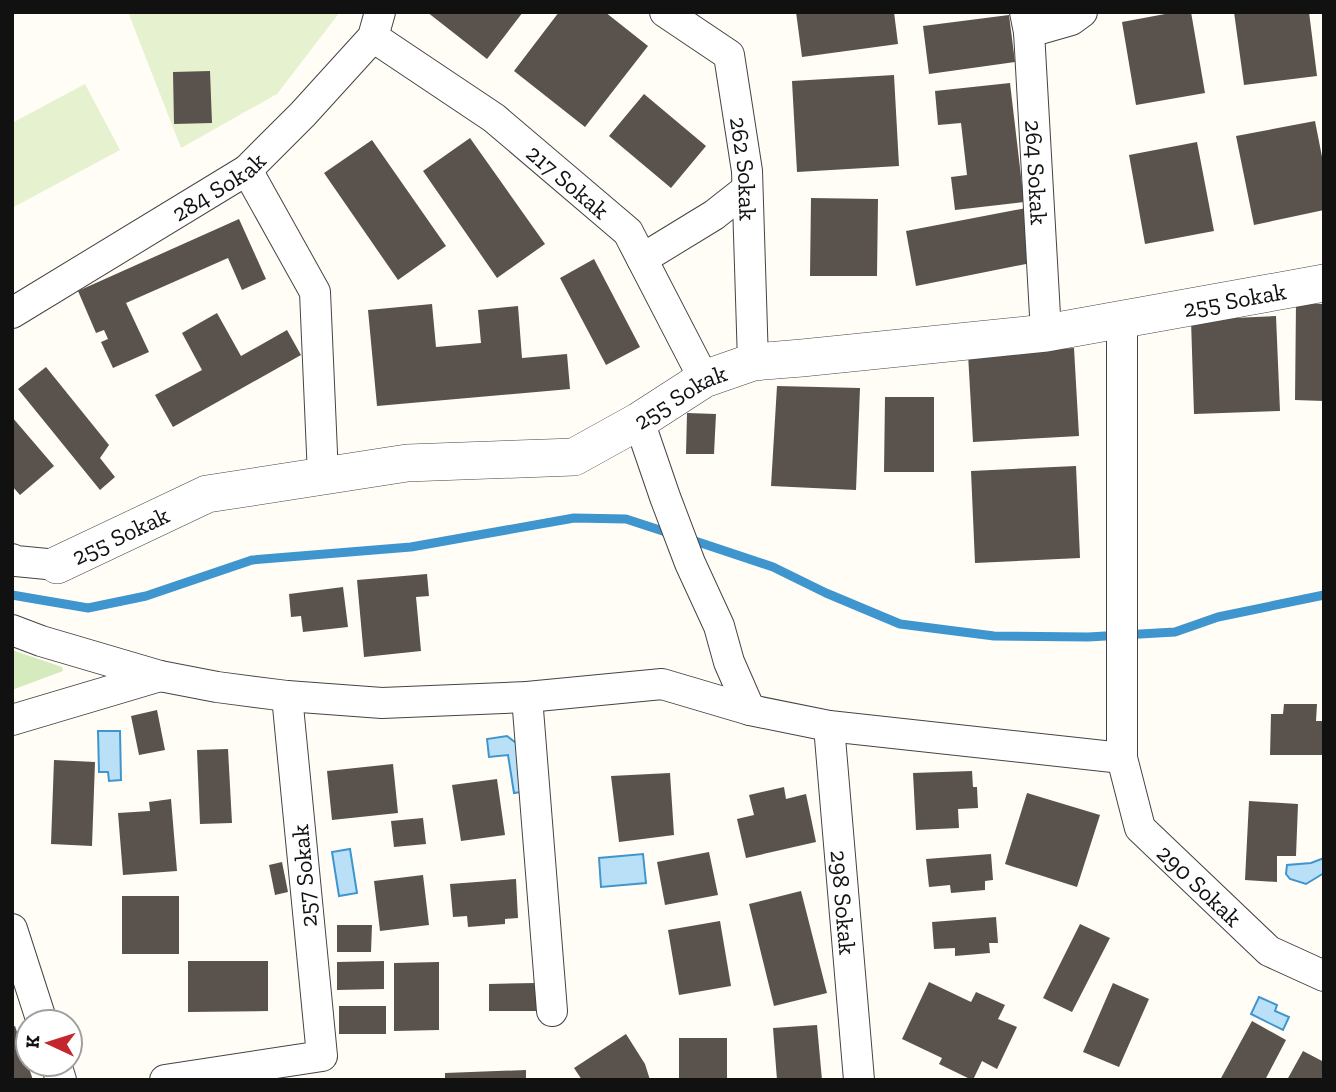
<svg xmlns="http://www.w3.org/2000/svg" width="1336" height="1092" font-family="'Zilla Slab',serif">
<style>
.green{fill:#d5ebbd}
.pitch{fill:#e6f2cf}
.water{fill:#b9e0f7;stroke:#3f96cf;stroke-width:2}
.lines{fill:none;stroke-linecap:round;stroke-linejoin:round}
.stream{stroke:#3f96cf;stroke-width:9}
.building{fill:#5a524d}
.minor-casing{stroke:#444;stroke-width:32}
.tertiary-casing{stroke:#444;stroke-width:38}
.minor{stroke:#fff;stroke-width:30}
.tertiary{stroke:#fff;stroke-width:37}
.labels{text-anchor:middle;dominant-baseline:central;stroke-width:7;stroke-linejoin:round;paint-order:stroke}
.street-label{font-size:24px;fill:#111;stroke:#fff}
</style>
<rect width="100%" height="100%" fill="#fffdf5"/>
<!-- green -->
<path class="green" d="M12,650L62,667L63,671L12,690Z"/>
<!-- pitch -->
<path class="pitch" d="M128,12H340L277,94L181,148Z
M85,84L120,150L12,208V123Z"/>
<!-- water -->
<path class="water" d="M98,731H120L121,780L109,781L108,772H99Z
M507,736L520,746L527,791L514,793L508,755L489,757L487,739Z
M350,849L357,893L339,896L332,852Z
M643,854L646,883L601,887L599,858Z
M1324,858V873L1306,884L1290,879L1286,874L1287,865L1311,863Z
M1259,997L1277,1005L1275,1011L1289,1017L1283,1030L1251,1014Z"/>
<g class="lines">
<!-- stream -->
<path class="stream" d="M689,539L773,567L826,593L900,624L994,636L1088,637L1175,632L1218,617L1324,595
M12,595L88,608L146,596L252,560L411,547L574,518L626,519L672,534"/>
</g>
<!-- building -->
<path class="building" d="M427,12H523L487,59Z
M559,12H605L648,46L585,127L514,71Z
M796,12H894L898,44L802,57Z
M1176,12H1191L1205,93L1136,105L1122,22Z
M1234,12H1309L1317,76L1244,85Z
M1009,15L1015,62L929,74L923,26Z
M210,71L212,123L174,124L173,72Z
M894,75L899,166L797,172L792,81Z
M1010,83L1024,202L955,210L951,177L967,175L961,123L938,125L935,91Z
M644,94L706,146L671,188L609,136Z
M1315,121L1324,167V210L1254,225L1236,136Z
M470,138L545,244L497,278L423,171Z
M372,140L446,246L398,280L324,173Z
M1197,142L1214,231L1145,244L1129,155Z
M811,198L878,199L877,276H810Z
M1026,208L1036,262L916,286L906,231Z
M239,219L266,279L242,290L228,258L126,303L149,352L113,368L101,342L108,339L104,330L96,333L78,291Z
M594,259L640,347L606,365L560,278Z
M1296,303L1324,304V401L1295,400Z
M432,304L436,347L481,343L478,310L518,306L522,358L567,354L570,389L377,406L368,310Z
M217,313L241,356L287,330L301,355L173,427L155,395L202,370L182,333Z
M1276,316L1280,411L1194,414L1191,320Z
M1074,348L1079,436L973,442L968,354Z
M46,367L109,445L100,458L115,477L100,490L18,389Z
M777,386L860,388L856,490L771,486Z
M885,397H934V472H884Z
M687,413L716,414L714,454H686Z
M12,417L54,466L20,495L12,486Z
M1076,466L1080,558L975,563L971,471Z
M427,574L429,596L416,597L421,651L364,657L357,580Z
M343,587L348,627L303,632L301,616L291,617L289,594Z
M1284,704H1317L1316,721H1324V755H1270L1271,714H1283Z
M157,710L165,750L139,755L131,716Z
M228,749L232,823L200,824L197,750Z
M54,760L95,762L92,846L51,844Z
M393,764L398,813L332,820L327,771Z
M972,771L973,787H977L978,808L958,809L959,828L916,830L913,773Z
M670,773L674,835L619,842L611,776Z
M497,779L505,835L461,841L452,785Z
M784,787L786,799L806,794L816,842L746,858L737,819L754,815L749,795Z
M1027,793L1100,815L1077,887L1005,864Z
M171,799L177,871L123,875L118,813L150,811L149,802Z
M1249,801L1298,804L1296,856H1277V882L1245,880Z
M423,818L426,844L394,847L391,821Z
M709,852L718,895L665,905L657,862Z
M991,854L993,880L985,881V890L951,893L950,885L929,887L926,859Z
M282,862L288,892L275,895L269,865Z
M423,875L429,925L380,931L374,881Z
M516,879L518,918L505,919V924L468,927L467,916L453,917L450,884Z
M801,891L827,993L774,1006L749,904Z
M122,896H179V954H122Z
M996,917L998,943H989L990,953L955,956V948L934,949L932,922Z
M720,921L731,986L679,995L668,930Z
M1080,924L1110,938L1072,1012L1043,998Z
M337,925H372L371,952H337Z
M188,961H268V1011L188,1012Z
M384,961V989L337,990V962Z
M439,962V1030L394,1031V963Z
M929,982L971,1002L976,992L1005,1005L998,1019L1017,1027L997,1069L982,1061L973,1080H972L939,1064L942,1058L902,1039Z
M536,983V1011H489V984Z
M1113,983L1149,999L1119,1067L1083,1052Z
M339,1006H386V1034H339Z
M1252,1021L1286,1040L1265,1080H1220Z
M817,1025L822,1080H777L773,1028Z
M15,1026L33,1080H12V1027Z
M626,1034L645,1064L650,1080H582L574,1068Z
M679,1038H727V1080H679Z
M1303,1051L1324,1062V1080H1287Z
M526,1070V1080H445V1073Z"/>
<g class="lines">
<!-- minor casing -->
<g class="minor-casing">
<g id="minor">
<path id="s1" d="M665,12L729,55L747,171L753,362"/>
<path id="s2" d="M1025,12L1029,32L1046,333"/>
<path d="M1029,32L1071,20L1082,12"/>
<path id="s3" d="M373,37L494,118L628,232L704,379"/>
<path d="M247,170L315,292L323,476"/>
<path d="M642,259L714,215L747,189"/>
<path id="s4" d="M12,313L247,170L303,114L373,37L380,12"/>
<path id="s5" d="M1122,320V758L1140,828L1269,951L1324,976"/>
<path d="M639,421L665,497L690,563L719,626L729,662L750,710"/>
<path d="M12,559L16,561L57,565"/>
<path d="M12,630L41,641L160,676L217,687L287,696L382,703L527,697L662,684L750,710L829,726L1122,758"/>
<path d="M527,697L552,1011"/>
<path d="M12,720L160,676"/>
<path id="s6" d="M829,726L859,1080"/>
<path d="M12,929L42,1022"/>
<path d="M56,1064L61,1080"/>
<path d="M165,1080L322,1056L287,696"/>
</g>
</g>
<!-- tertiary casing -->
<g class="tertiary-casing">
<g id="tertiary">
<path id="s7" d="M57,565L207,494L407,463L574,457L639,421L704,379L753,362L802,358L1046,333L1324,283"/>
</g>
</g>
<!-- minor -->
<use href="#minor" class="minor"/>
<!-- tertiary -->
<use href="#tertiary" class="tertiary"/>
</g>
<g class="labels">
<!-- street labels -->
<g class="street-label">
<text stroke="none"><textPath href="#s1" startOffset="192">262 Sokak</textPath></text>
<text stroke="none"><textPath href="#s2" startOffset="161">264 Sokak</textPath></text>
<text stroke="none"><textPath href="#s3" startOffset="243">217 Sokak</textPath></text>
<text stroke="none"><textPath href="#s4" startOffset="242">284 Sokak</textPath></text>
<text stroke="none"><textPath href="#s7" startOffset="1225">255 Sokak</textPath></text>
<text stroke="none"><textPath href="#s7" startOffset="658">255 Sokak</textPath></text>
<text stroke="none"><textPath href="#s7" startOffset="70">255 Sokak</textPath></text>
<text transform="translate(304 876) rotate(-95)">257 Sokak</text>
<text stroke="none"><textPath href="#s5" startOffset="593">290 Sokak</textPath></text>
<text stroke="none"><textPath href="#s6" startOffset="177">298 Sokak</textPath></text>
</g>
</g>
<!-- border -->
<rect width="1336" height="1092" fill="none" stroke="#111111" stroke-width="28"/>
<!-- north arrow -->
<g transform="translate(49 1043) rotate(274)"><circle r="33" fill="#ffffff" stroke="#a0a0a0" stroke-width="2"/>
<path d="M0-5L12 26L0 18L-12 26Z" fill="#c4262e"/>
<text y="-10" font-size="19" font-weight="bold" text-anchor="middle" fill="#111111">K</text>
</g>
</svg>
